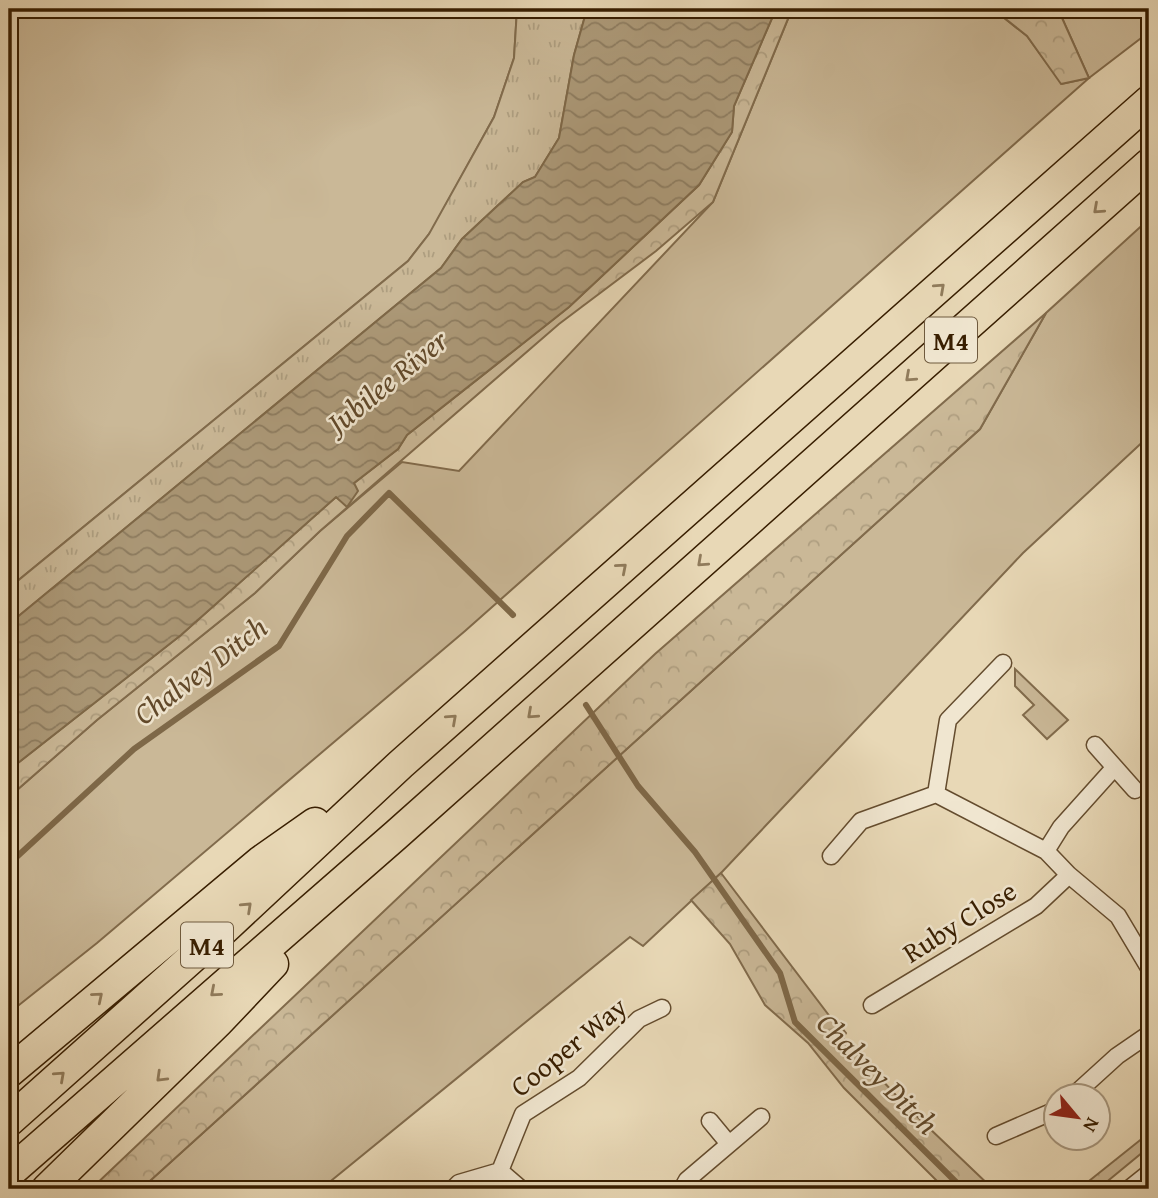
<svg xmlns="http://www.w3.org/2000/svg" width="1158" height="1198" font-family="'Gentium Book Plus',serif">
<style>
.grass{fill:#cab897;stroke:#816b4c;stroke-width:2}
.forest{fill:url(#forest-crowns);stroke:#816b4c;stroke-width:2}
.park{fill:url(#park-tufts);stroke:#816b4c;stroke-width:2}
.water{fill:url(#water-waves);stroke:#7e6848;stroke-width:2}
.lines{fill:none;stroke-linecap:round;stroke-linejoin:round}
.stream{stroke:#7e6848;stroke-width:6}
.minor-casing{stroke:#644c2e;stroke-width:19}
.motorway-casing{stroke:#381e00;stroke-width:33}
.minor{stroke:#f0e6d0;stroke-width:16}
.motorway{stroke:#e8d8b6;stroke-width:30}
.oneway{stroke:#907b5b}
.labels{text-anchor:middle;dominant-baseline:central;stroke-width:5;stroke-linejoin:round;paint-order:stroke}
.shield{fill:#f0e6d0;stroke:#6f5a3e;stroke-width:2}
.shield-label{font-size:26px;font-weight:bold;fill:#381e00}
.street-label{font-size:28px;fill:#381e00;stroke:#f0e6d0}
.water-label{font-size:30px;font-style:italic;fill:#61492a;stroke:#f0e6d0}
</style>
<defs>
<pattern id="forest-crowns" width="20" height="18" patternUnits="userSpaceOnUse" patternTransform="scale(1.75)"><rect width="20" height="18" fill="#cab897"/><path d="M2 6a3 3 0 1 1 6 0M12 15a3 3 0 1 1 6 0" fill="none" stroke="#ae9e80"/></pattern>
<pattern id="park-tufts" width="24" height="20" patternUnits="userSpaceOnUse" patternTransform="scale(1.75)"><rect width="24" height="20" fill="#cab897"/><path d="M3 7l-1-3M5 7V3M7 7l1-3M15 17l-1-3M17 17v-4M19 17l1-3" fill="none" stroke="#ae9e80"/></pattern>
<pattern id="water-waves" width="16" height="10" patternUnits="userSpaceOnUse" patternTransform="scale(1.75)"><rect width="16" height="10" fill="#ac9978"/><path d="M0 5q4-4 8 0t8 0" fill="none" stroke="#8d7c60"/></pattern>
</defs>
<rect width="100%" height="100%" fill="#e8d8b6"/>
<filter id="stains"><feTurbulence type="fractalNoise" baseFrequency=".00286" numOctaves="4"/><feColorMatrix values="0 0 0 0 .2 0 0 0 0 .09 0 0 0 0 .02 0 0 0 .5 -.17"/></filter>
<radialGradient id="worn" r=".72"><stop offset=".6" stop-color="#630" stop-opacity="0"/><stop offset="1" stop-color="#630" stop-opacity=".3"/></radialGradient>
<!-- grass -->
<path class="grass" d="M9,9H517L514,58L494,117L432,230L408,261L10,587Z
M792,9H993L1027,36L1062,84L1089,78L1058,9H1149V32L1089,78L465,631L97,943L9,1013V797L97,720L255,593L320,531L402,462L459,471L713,202Z
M1149,219V436L1023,553L721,873L643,946L630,937L321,1189H141L980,429L1046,313Z
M1015,669L1068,720L1047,739L1023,715L1034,705L1015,686Z"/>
<!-- forest -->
<path class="forest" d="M776,9H792L713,202L656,251L559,324L320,531L255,593L97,720L9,797V770L181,635L336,497L347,506L353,484L398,449L407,435L569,307L699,185L732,132L734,106Z
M993,9H1058L1089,78L1061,84L1027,36Z
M1046,313L980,429L141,1189H91L655,654Z
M721,873L831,1018L833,1017L846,1033L843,1038L905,1105L993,1189H945L844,1088L808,1043L765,1005L730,944L691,900Z
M1149,1133V1147L1098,1189H1079Z"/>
<!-- park -->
<path class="park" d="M517,9H587L574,55L559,138L535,177L523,182L462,239L441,268L9,624V588L408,261L429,234L494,117L514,58Z"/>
<!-- water -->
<path class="water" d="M587,9H776L734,106L732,132L699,185L569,307L407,435L398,449L354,483L358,491L347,507L336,497L181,635L9,770V624L441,268L462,239L523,182L535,177L559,138L574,55Z"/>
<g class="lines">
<!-- stream -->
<path class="stream" d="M586,705L638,786L695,852L780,973L795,1022L963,1189
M9,864L134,749L279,646L347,536L389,493L513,615"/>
<!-- minor casing -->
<g class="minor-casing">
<path id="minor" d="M1095,745L1135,790
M936,794L1046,851L1069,875L1118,916L1149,968
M1046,851L1061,827L1114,768
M831,856L861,821L936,794L948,720L1003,663
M872,1005L1036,906L1069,875
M1073,1096L1117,1056L1149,1034
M710,1121L729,1144
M996,1136L1056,1110
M500,1171L523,1114L579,1078L639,1019L662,1008
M453,1189L459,1183L500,1171L521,1189
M682,1189L687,1180L761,1117
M1129,1189L1149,1173"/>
</g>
<!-- motorway casing -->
<g class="motorway-casing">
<path id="motorway" d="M9,1072L261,861L315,823
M9,1121L221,932L401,764L1149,101
M9,1173L396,835L1149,164
M47,1189L219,1021L273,964"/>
</g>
<!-- minor -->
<use href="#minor" class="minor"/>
<!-- motorway -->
<use href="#motorway" class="motorway"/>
</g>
<!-- one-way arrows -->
<defs><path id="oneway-chevron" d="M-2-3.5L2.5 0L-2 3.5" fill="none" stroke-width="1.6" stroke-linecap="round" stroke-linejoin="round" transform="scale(1.75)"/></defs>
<g class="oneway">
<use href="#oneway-chevron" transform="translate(1098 209) rotate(138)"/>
<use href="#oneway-chevron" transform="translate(940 288) rotate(-42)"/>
<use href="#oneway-chevron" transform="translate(910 377) rotate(138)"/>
<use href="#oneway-chevron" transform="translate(702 562) rotate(138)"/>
<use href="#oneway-chevron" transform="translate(622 568) rotate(-41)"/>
<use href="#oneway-chevron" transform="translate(532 714) rotate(138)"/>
<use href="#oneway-chevron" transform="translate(452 719) rotate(-42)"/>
<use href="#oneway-chevron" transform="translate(247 907) rotate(-43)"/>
<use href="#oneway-chevron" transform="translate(215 992) rotate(139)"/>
<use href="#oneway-chevron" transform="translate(98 997) rotate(-40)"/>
<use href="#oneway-chevron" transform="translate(60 1076) rotate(-42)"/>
<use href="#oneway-chevron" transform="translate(161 1077) rotate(136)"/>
</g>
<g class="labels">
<!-- shield labels -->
<g class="shield">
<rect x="925" y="317.5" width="52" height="45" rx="5"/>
<rect x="181" y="922.5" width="52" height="45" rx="5"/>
</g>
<g class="shield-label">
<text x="951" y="340">M4</text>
<text x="207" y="945">M4</text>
</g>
<!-- street labels -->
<g class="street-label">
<text transform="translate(959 921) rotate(-32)">Ruby Close</text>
<text transform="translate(568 1046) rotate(-39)">Cooper Way</text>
</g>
<!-- water labels -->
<g class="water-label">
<text transform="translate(387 381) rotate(-39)">Jubilee River</text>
<text transform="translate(200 670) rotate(-37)">Chalvey Ditch</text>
<text transform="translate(878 1073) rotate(45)">Chalvey Ditch</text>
</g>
</g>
<!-- margin -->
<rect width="1158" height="1198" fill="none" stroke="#e8d8b6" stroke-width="35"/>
<rect x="10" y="10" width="1137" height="1177" fill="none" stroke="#381e00" stroke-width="3.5"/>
<rect x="18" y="18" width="1123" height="1163" fill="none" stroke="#381e00" stroke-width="2"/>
<!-- north arrow -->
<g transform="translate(1077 1117) rotate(119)"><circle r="33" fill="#f0e6d0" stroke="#a6967d" stroke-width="2"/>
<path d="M0-5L12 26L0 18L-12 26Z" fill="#8f2418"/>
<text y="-10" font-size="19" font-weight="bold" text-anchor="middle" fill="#381e00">N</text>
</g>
<rect width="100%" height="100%" filter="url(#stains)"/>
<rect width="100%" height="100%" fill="url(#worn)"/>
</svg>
